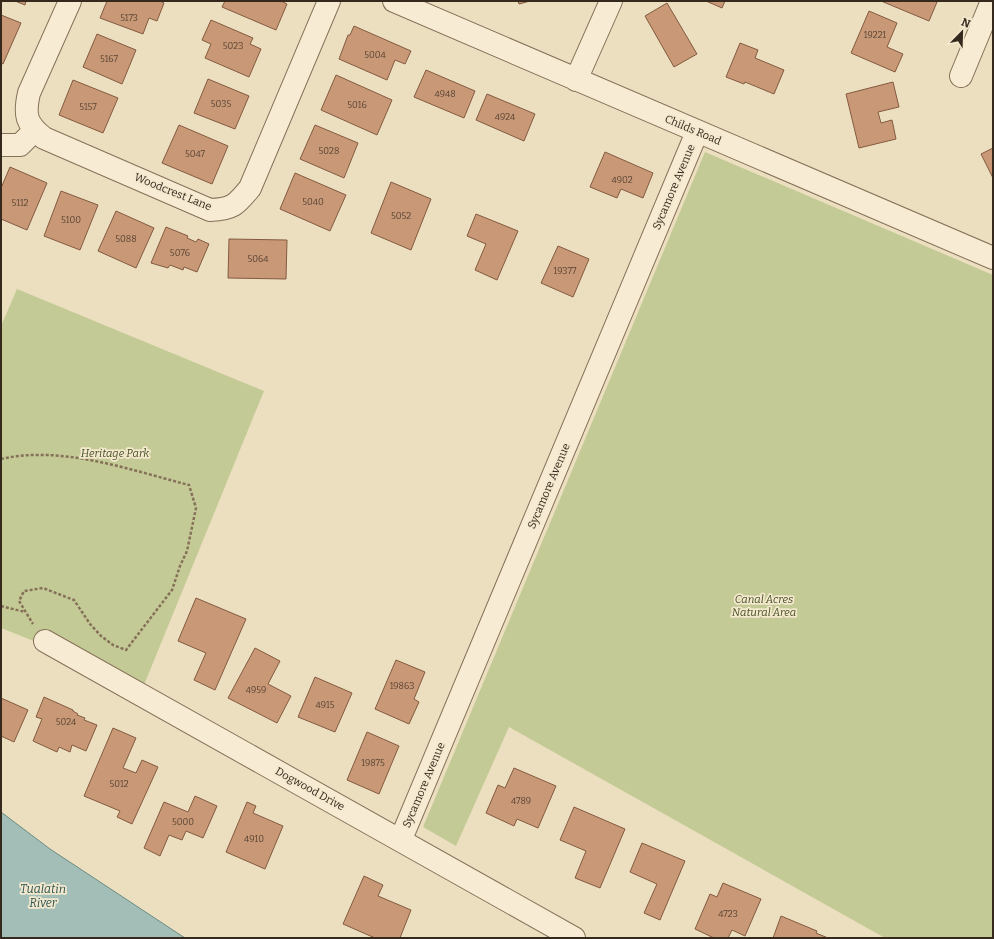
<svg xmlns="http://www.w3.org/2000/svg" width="994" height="939" font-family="Bitter,serif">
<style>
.green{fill:#c4ca95}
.water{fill:#a3beb6;stroke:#6b8c83}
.building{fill:#c99977;stroke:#835a3f}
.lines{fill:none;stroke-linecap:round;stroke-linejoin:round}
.minor-casing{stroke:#857059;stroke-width:24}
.path{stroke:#857059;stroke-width:2.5;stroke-dasharray:3 2;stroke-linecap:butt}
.minor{stroke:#f7ecd3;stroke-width:22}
.labels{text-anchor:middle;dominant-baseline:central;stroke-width:3.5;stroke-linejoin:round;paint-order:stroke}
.number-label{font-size:9px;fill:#5a4434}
.street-label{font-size:11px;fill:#35281d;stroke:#f4e9cf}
.park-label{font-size:11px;font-style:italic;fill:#465024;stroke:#f4e9cf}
.water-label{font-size:12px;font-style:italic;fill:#2c5451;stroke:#f4e9cf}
</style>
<rect width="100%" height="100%" fill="#ecdfc0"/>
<!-- green -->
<path class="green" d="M705,152L993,275V938H885L509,727L456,846L423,827Z
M17,289L264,391L144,685L1,628V326Z"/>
<!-- water -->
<path class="water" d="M1,812L50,849L185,938H1Z"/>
<!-- building -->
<path class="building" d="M15,1H26L25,5Z
M107,1H160L164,3L157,21L149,18L143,34L100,18Z
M225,1H281L287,4L276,30L222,7Z
M518,1H530L519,4Z
M706,1H725L722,8Z
M881,1H935L937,2L929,21Z
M667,3L697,54L674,67L645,16Z
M869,11L897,23L887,47L903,54L895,72L851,53Z
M1,15L21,23L3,64L1,63Z
M211,20L253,38L250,44L261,49L249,77L205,58L211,44L202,40Z
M354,26L411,51L405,64L395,60L387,80L339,59L348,35H350Z
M97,34L136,50L122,84L83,67Z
M740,43L758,50L755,58L784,70L774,94L745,82L744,84L726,77Z
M426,70L475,91L464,118L414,97Z
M336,75L392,100L377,135L321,110Z
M208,79L249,96L235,129L194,113Z
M73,80L118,98L103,133L59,115Z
M893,82L899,107L878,112L881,123L892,120L896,139L859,148L846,94Z
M487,94L535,114L524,141L476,120Z
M179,125L228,146L212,184L162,163Z
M315,125L358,143L344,178L300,159Z
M993,148V178L981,154Z
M605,152L653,173L643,198L621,189L617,198L590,187Z
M10,167L47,183L27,230L1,219V188Z
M295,173L346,195L330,231L280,209Z
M391,182L431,199L411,250L371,233Z
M61,191L98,205L80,250L44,236Z
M116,211L154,228L136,268L98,251Z
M476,214L518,231L497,280L475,270L486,244L467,236Z
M166,227L188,236L187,238L196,242L198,239L209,244L197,272L184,267L183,270L170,265L168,268L151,263Z
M229,239L287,240L286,279L228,278Z
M558,246L589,259L573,297L541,283Z
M196,598L246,619L215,690L194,680L206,653L178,641Z
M255,648L280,661L268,684L291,696L277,723L228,698Z
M396,660L425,672L414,699L419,702L409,724L375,709Z
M315,677L352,693L335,732L298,717Z
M44,697L73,710V711L78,714L77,715L85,718L84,720L97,725L86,751L72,745L70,752L59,747L57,752L33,741L42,719L36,717Z
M1,698L28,710L14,742L1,736Z
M113,728L136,738L123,768L136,773L142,760L158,767L132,824L117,817L120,811L84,796Z
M367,732L399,746L379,794L347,780Z
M514,768L556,786L538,828L517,819L514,826L486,813L498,785L505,788Z
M195,796L217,806L203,838L186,831L182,840L169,835L160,856L144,848L164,802L188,812Z
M247,802L256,806L253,813L283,826L265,869L226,852Z
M574,807L625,829L600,888L575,878L586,851L560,840Z
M642,843L685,861L660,920L644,913L657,884L630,872Z
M364,876L383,885L378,896L411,910L400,938H375L343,924Z
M723,883L761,899L745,936L732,930L728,938H714L695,929L710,894L717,897Z
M781,916L817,931L816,933L828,938H773Z"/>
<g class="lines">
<!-- minor casing -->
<g class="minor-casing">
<path id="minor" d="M70,1L29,93C24,115 26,124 44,138L210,210C233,209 236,205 250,188L329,1
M394,1L993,258
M961,76L992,1
M576,80L611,1
M1,145H20L34,131
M45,641L574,938
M401,839L697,132"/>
</g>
<!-- path -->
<path class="path" d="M1,459C62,445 130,470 189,485L196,508L187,551L180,566L172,590L126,650L113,645L101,636L90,624L74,600L43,588L24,591L19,601L33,624
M1,606L25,612"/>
<!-- minor -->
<use href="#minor" class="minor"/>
</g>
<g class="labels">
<!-- number labels -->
<g class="number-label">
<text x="129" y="18">5173</text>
<text x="875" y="35">19221</text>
<text x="233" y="46">5023</text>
<text x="375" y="55">5004</text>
<text x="109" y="59">5167</text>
<text x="445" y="94">4948</text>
<text x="221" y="104">5035</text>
<text x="357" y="105">5016</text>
<text x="88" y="107">5157</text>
<text x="505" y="117">4924</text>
<text x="329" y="151">5028</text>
<text x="195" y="154">5047</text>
<text x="622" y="180">4902</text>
<text x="313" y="202">5040</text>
<text x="20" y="203">5112</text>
<text x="401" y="216">5052</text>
<text x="71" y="220">5100</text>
<text x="126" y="239">5088</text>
<text x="180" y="253">5076</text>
<text x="258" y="259">5064</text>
<text x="565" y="271">19377</text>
<text x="402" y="686">19863</text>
<text x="256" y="690">4959</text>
<text x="325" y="705">4915</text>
<text x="66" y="722">5024</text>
<text x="373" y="763">19875</text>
<text x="119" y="784">5012</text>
<text x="521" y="801">4789</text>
<text x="183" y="822">5000</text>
<text x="254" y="839">4910</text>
<text x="728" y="914">4723</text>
</g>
<!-- street labels -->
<g class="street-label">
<text transform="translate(693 130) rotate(23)">Childs Road</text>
<text transform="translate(674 187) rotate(-67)">Sycamore Avenue</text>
<text transform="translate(173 192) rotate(22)">Woodcrest Lane</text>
<text transform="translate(549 486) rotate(-67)">Sycamore Avenue</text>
<text transform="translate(424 785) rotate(-67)">Sycamore Avenue</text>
<text transform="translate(310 789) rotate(29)">Dogwood Drive</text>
</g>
<!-- park labels -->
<g class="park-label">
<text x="115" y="453">Heritage Park</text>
<text x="764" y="599">Canal Acres<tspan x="764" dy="13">Natural Area</tspan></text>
</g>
<!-- water labels -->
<g class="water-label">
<text x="43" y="889">Tualatin<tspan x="43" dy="14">River</tspan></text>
</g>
</g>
<!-- border -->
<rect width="994" height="939" fill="none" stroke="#35281d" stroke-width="4"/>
<!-- north arrow -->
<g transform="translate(962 32) rotate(23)" stroke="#f4e9cf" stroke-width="3" paint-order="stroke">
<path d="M0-3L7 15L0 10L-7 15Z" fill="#35281d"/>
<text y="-6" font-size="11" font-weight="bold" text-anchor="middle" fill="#35281d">N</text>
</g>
</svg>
